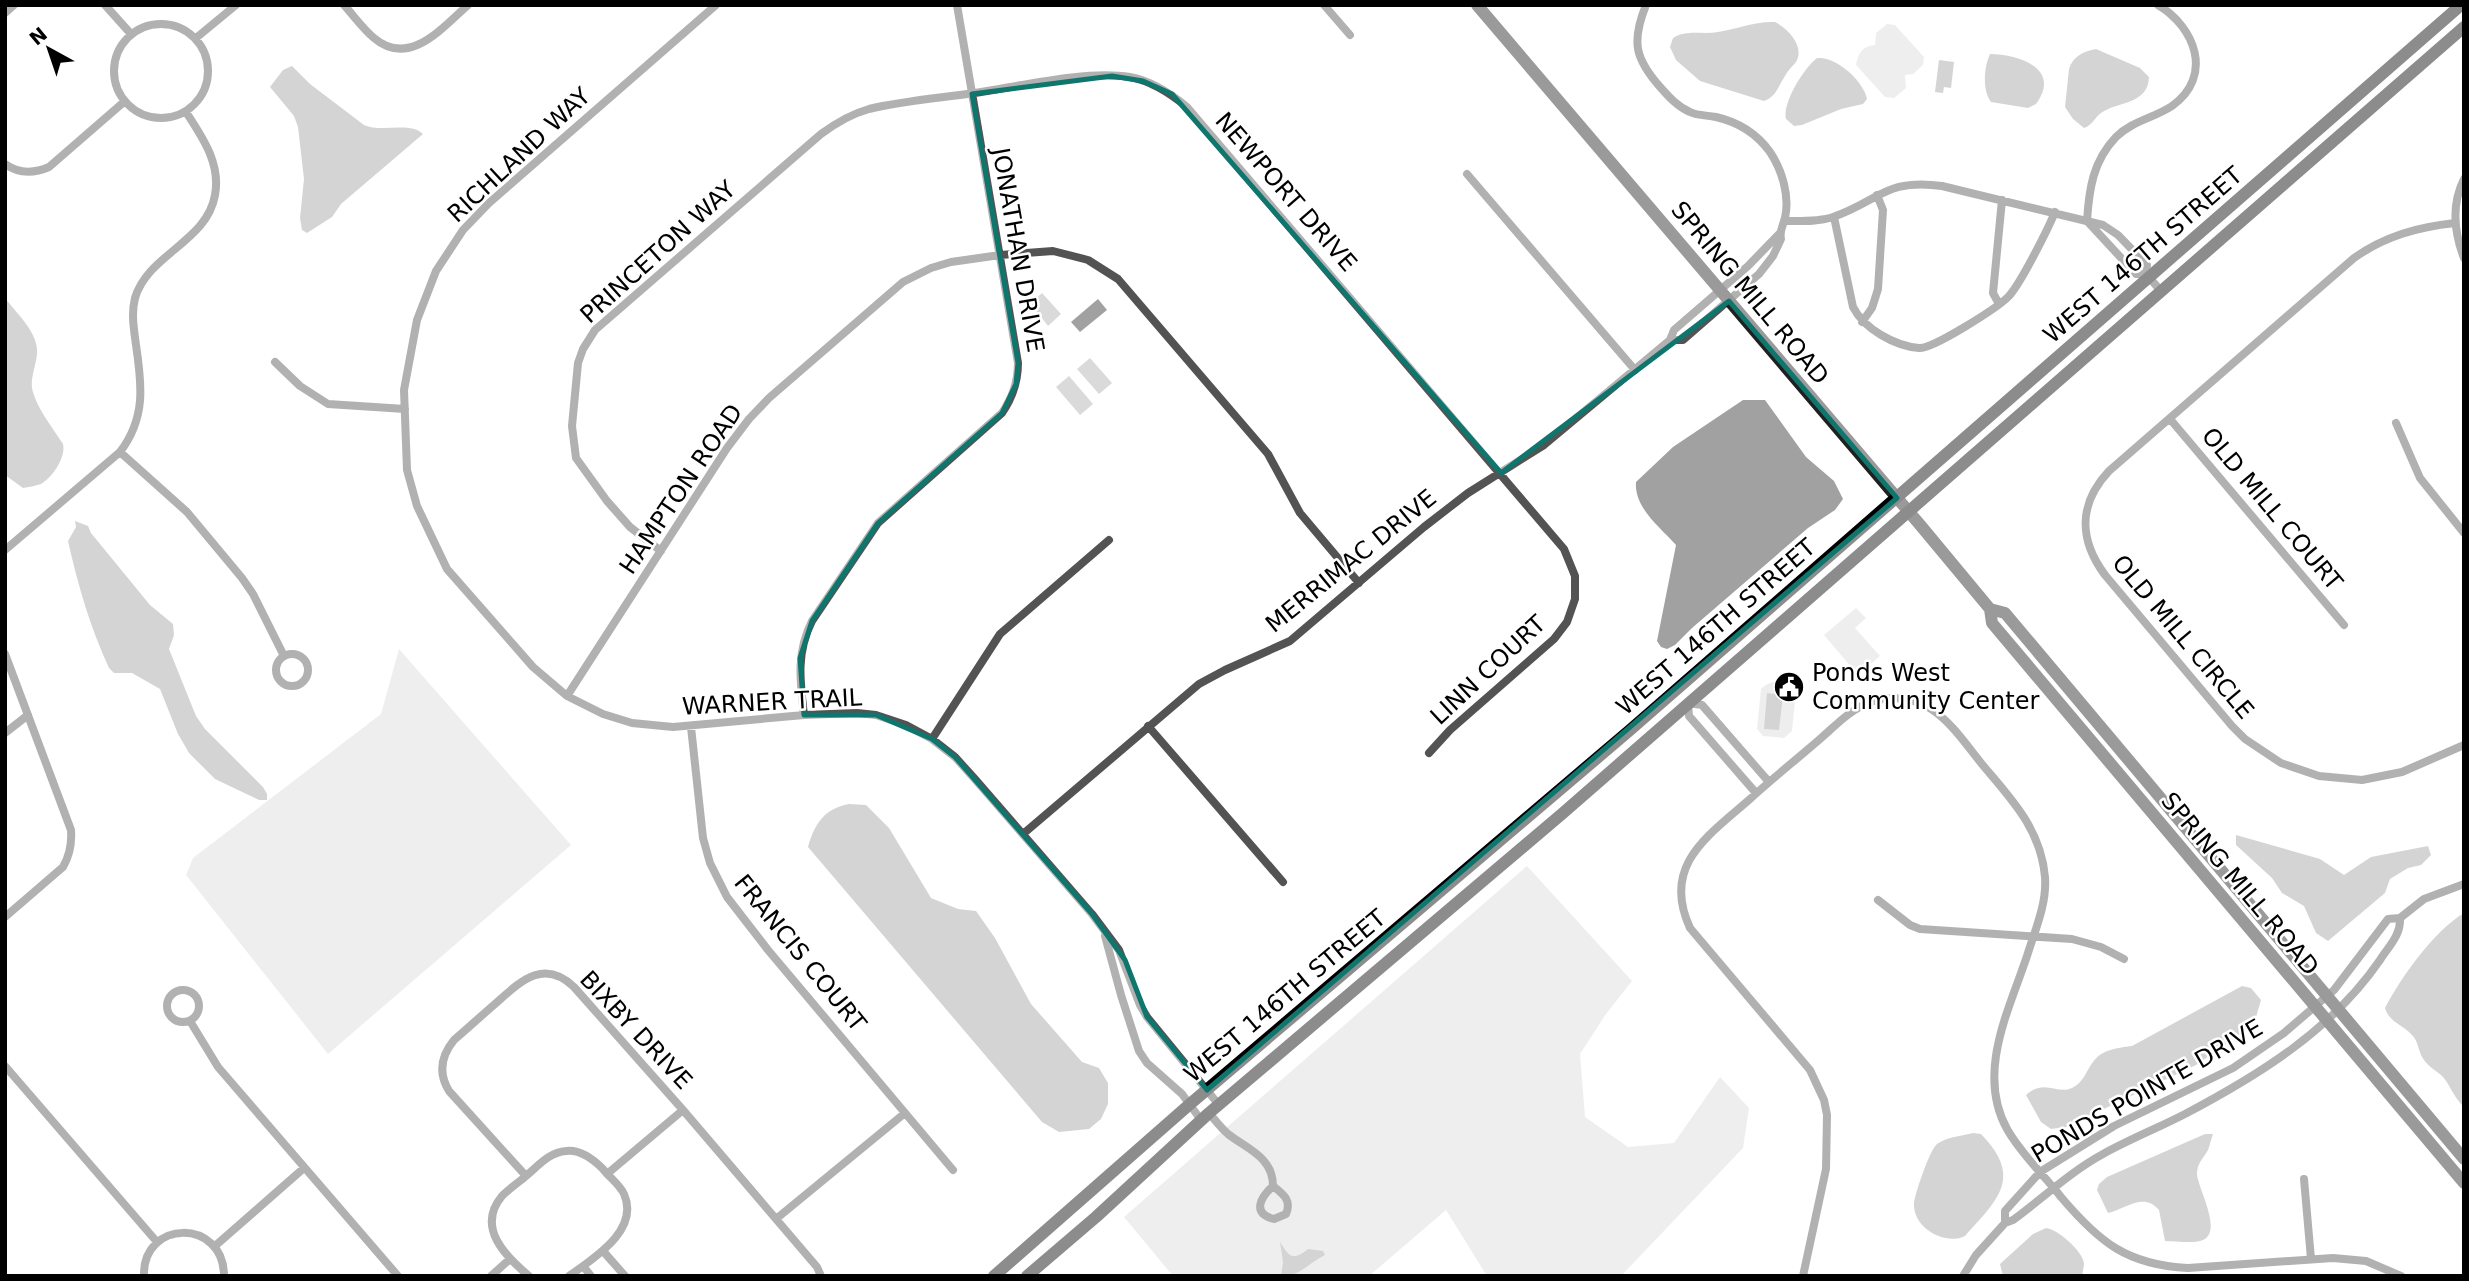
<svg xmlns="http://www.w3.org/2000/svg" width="2469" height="1281" font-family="'DejaVu Sans',sans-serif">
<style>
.green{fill:#dadada}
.water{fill:#a1a1a1}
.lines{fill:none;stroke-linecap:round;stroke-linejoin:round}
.street{stroke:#535353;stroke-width:8}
.secondary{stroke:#202020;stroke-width:12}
.primary{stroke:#000;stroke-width:12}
.marked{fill:none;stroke:#0f766e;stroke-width:5;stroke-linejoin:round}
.labels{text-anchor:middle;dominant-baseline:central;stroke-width:5;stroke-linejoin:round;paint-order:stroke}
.street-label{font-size:24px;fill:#000;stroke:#fff}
.poi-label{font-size:24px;fill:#000;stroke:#fff;text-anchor:start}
</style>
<rect width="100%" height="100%" fill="#fff"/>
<!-- green -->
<path class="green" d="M1887,24L1895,25L1924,57L1923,65L1913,74L1905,75L1906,88L1894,98L1885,97L1856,65C1858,54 1862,46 1875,45L1876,33Z
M1042,293L1061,314L1048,326L1032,305V302Z
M1090,358L1112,383L1099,394L1077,369Z
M1069,376L1093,404L1080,415L1056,387Z
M1856,608L1866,618L1855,628L1880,656L1858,675L1824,635Z
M399,649L571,845L328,1054L186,875L193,858L381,714Z
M1788,674L1798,686L1797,688L1802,694L1795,701L1792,731L1784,738L1763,736L1757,729L1761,689C1769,681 1779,682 1788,674Z
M1527,866L1632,981L1606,1014L1580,1054L1585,1117L1628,1147L1674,1143L1720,1077L1749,1108L1743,1148L1621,1276H1487L1446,1210L1369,1276H1173L1124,1217Z"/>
<!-- water -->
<path class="water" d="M1775,22C1789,29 1805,47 1796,62C1792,67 1788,70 1785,76C1779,85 1776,97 1764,101L1700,81L1676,60L1670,47L1673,38C1687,29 1703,35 1718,32C1737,29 1755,21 1775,22Z
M2096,49L2140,68L2149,77C2148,105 2118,101 2101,113C2094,118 2093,125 2084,128L2073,119L2065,107L2069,69C2073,56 2084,51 2096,49Z
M1990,54C2019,54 2062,69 2036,104L2028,108L1991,102C1982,90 1984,67 1990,54Z
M1817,58C1836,56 1864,81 1867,99L1863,104L1841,109L1802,125L1794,126L1786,119C1782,103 1804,68 1817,58Z
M1939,60L1954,62L1951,88L1944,87L1943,93L1935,92Z
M292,66L310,84L364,125C382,133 410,121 423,134L341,204L332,217L307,233L302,230L300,218L304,179L298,127L294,116L270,87L283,70Z
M5,298C17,314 39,333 37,354C36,366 29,381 33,392C38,410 53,428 63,444C66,457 53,477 41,484C36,486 28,487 23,488L5,475Z
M1098,299L1107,310L1080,332L1071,322Z
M1743,400H1765L1806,457L1834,481L1843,499L1835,510L1808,528L1692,628L1675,645L1667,649L1661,647L1657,641L1676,545C1660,527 1634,508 1636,482L1673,447Z
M75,521L88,526L91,533L150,605L173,624L174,635L169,649L196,716L205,729L263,787L267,794V800H259L215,779L189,753L178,734L160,689L132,673H114L109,668C90,627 78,585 68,541L76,527Z
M1767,693L1783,695L1779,730L1764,729Z
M849,804L866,805L889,828L931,898L958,909L976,911L995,938L1031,1004L1082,1062L1099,1068L1108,1083V1104L1101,1119L1089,1129L1059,1132L1042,1122L808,847C815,823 824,809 849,804Z
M2236,835L2320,859L2344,875L2371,857L2428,846L2431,855L2421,865L2408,868L2390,879L2385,893L2328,941L2316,933L2304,906L2282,893L2272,878L2236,845Z
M2464,913V1107C2453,1097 2449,1082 2441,1075C2435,1070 2429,1067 2424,1060C2418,1052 2419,1042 2412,1035C2403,1025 2389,1022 2385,1008C2402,976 2433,932 2464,913Z
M2242,986L2251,988L2261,1000L2256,1017L2247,1030L2196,1065L2066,1127L2051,1129L2041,1122L2026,1095C2045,1078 2056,1095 2072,1088C2084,1082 2086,1071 2093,1062C2102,1049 2118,1048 2132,1046Z
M1973,1133L1981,1134C2024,1178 1997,1200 1965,1236C1945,1246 1913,1228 1914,1204C1914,1196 1930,1149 1937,1144C1946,1137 1962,1136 1973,1133Z
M2205,1134H2213C2211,1139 2210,1145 2208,1150C2203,1159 2197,1163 2197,1174C2198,1189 2223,1231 2203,1240C2194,1244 2176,1241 2165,1241L2159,1210C2144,1192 2127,1208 2108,1213L2097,1190L2099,1184L2107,1177Z
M2046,1228C2057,1229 2082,1250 2084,1263C2084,1265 2083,1272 2082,1275L2003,1276L2000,1264L2033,1234Z
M1280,1242C1289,1256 1292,1262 1308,1249L1323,1251L1325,1255C1307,1264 1301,1276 1281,1276L1283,1262Z"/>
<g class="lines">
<!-- street -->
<path class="street" d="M105,5L131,34
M344,5C354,16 363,29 374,38C409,68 442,28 468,5
M716,5L489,203L463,230L436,271L417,320L404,390L407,470L417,506L447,569L533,667L567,696L603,714L632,723L673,727L804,715L857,713L876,715L906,725L932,739L955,757L974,778L1092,914L1119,950L1140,1005L1147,1017L1219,1105
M1324,5L1350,35
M1646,5C1631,42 1635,59 1661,88C1669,97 1678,107 1690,112C1698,116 1707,115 1716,117C1738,122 1757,134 1770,152C1782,170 1790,196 1785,218C1783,226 1779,231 1781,239L1773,256L1759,274L1683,340H1670
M5,13L14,5
M114 71a47 47 0 1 1 94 0a47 47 0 1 1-94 0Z
M196,38L236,5
M5,164C19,174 33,174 49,167L125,101
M1467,174L1635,370
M2464,179C2451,205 2454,232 2464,258
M1834,217L1853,307C1864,329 1895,346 1919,348C1933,349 1997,308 2008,297C2020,285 2048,229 2055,212
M1784,221C1800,221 1818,222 1833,217C1879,201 1886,178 1942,186L2103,225L2118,235L2147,265L2146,274L2161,291
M2087,221C2089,189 2093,161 2116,137C2132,121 2154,118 2172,106C2214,76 2195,27 2158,5
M2087,221L2136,274H2146
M2455,223C2418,227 2385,236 2354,258L2109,471C2078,504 2079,540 2105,575L2232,726L2245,739L2281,763L2319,776L2362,780L2402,772L2464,745
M1999,304L1993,293L2002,200
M1862,322L1872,308L1878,289L1883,210L1877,195
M275,362L300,386L328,404L405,409
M2170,419L2344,625
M2396,423L2420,478L2464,533
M120,452L187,512L242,578L253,594L284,656
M5,550L120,452C146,418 142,385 136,345C134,330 131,314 135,298C148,254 207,242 215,195C221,163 202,137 186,112
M661,551L630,527L607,501L576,458L572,426L578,363L583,349L595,330L821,134C836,123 851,114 869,109C903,101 940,98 975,93C1021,86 1086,70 1130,77C1152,81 1170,93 1187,107L1564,549L1575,576V599L1567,622L1554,639L1450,730L1429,753
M276 670a16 16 0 1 1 32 0a16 16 0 1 1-32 0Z
M5,654L71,830C72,844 70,855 63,867L5,917
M567,696L727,448L749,419L769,398L903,282L931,268L951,262L1000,255L1053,251L1088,260L1118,279L1268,454L1300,513L1359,583
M1688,703L1702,705L1769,782
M1688,703L1689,716L1756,793
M804,715C800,681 796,653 812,621L878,523L1002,413C1013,397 1018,382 1018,363L957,5
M1148,726L1283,882
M691,727L703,838L710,863L727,897L768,950L953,1170
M5,733L28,715
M932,739L1000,634L1109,540
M1023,834L1199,684L1225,670L1290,641L1424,527L1468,493L1544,445L1670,340L1674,330L1748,266L1780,233
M1878,900L1910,925L1920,929L2072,939L2101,947L2124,959
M1105,936L1121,995L1139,1051L1147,1063L1182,1094L1201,1120
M167 1006a16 16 0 1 1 32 0a16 16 0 1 1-32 0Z
M190,1021L218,1067L398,1276
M5,1066L157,1242
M1209,1113C1215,1120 1221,1128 1228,1134C1247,1149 1273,1157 1273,1186
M607,1174L683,1110
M526,1176L449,1091C438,1073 441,1056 454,1040C468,1028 481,1016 495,1004C519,983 543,957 574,987L683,1110L817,1267L821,1276
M2304,1179L2311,1259
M1273,1186C1283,1194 1292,1200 1286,1214L1274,1219C1251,1213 1261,1197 1273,1186Z
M776,1219L905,1113
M2005,1223L2013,1220C2043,1198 2070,1172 2103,1154C2130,1139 2158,1128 2185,1114C2259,1075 2332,1030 2380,960C2389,946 2401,935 2400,918
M215,1246L304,1168
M603,1251L625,1276
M583,1266L591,1276
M144,1276C142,1219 224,1218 224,1276
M491,1276L510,1259
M529,1276C505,1256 476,1227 502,1196C509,1189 519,1182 526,1176C539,1165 550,1152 566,1151C581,1149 594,1160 603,1169C609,1177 620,1185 624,1194C640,1230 594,1258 569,1276
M1803,1276L1826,1169L1827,1115L1824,1100L1810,1070L1690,928C1661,865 1708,836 1750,799C1773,778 1797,759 1820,739C1835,726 1850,710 1868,703C1888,695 1913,697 1931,709C1953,723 1969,749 1986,769C2014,802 2041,831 2045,877C2047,904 2035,930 2027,956C2009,1010 1976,1073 2007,1129C2021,1154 2043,1174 2061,1197C2099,1242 2127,1265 2188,1268L2333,1258L2366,1261L2401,1276
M1963,1276L1976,1255L2005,1223V1211L2040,1172L2114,1126L2233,1068L2284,1033L2334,990L2388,919L2400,918L2424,899L2464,884"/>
<!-- secondary -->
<path class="secondary" d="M1477,5L1921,526L1990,609L1992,623L2464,1183
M1990,609L2005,613L2464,1159"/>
<!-- primary -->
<path class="primary" d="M994,1276L1190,1104L1630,730L2461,5
M1027,1276L1096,1217L1209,1113L1563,813L2464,27"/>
</g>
<!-- marked area -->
<path d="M0 0H2469V1281H0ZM1112,76L1143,81L1172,94L1501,473L1729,301L1897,498L1207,1090L1147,1017L1125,960L1092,914L955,757L932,739L876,715H804L800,658L812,621L878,523L1002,413L1016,384L1018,363L972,94Z" fill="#fff" fill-opacity=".55" fill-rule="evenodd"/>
<path class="marked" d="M1112,76L1143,81L1172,94L1501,473L1729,301L1897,498L1207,1090L1147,1017L1125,960L1092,914L955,757L932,739L876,715H804L800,658L812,621L878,523L1002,413L1016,384L1018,363L972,94Z"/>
<!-- icons -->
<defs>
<g id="civic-disc" transform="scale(1.575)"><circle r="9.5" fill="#000" stroke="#fff"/><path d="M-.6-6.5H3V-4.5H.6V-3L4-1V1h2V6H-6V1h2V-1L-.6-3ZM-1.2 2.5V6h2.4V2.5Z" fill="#fff"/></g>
</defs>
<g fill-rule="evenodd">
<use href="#civic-disc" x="1789" y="687"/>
</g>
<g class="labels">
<!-- street labels -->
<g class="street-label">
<text transform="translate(519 155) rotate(-43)">RICHLAND WAY</text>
<text transform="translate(1286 192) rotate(49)">NEWPORT DRIVE</text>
<text transform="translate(1018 250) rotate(80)">JONATHAN DRIVE</text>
<text transform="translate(658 252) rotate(-42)">PRINCETON WAY</text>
<text transform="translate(2143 255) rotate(-41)">WEST 146TH STREET</text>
<text transform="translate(1750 293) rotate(50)">SPRING MILL ROAD</text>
<text transform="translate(681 489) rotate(-56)">HAMPTON ROAD</text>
<text transform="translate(2272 509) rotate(50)">OLD MILL COURT</text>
<text transform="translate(1351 561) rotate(-39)">MERRIMAC DRIVE</text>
<text transform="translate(1716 627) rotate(-41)">WEST 146TH STREET</text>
<text transform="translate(2183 637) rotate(50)">OLD MILL CIRCLE</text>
<text transform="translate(1488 670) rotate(-43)">LINN COURT</text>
<text transform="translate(772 702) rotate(-3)">WARNER TRAIL</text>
<text transform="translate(2240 884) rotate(50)">SPRING MILL ROAD</text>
<text transform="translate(800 953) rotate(51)">FRANCIS COURT</text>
<text transform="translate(1285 996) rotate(-40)">WEST 146TH STREET</text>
<text transform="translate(636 1030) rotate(47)">BIXBY DRIVE</text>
<text transform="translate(2147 1091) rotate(-30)">PONDS POINTE DRIVE</text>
</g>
<!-- poi labels -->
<g class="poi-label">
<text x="1812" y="673">Ponds West<tspan x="1812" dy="28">Community Center</tspan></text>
</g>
</g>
<!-- border -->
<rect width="2469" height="1281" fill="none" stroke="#000000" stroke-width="14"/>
<!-- north arrow -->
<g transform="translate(49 49) rotate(320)" stroke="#ffffff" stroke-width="5" paint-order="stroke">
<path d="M0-5L12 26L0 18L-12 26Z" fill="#000000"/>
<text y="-10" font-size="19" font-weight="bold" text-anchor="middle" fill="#000000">N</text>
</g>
</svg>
